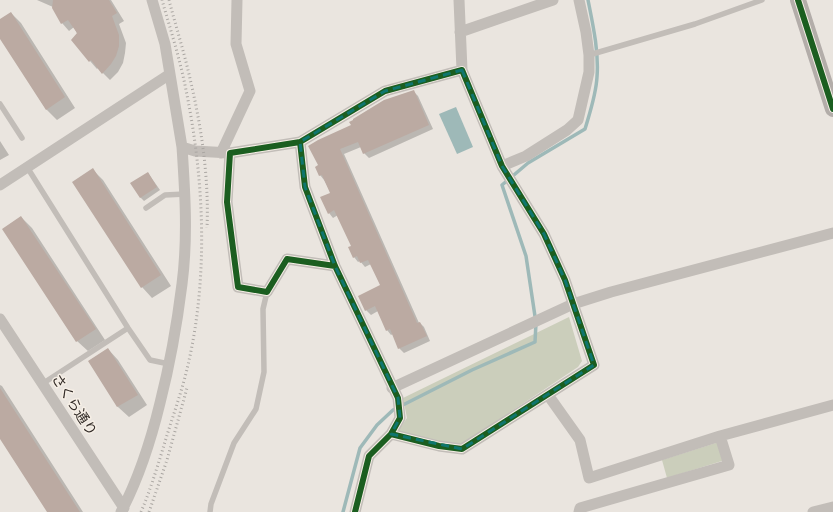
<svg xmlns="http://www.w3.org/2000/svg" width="833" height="512" font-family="'Sofia Sans Condensed','Noto Sans JP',sans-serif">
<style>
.green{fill:#cbcebb}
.water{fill:#9eb9b8}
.shadow{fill:#0003}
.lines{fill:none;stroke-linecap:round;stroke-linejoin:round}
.stream{stroke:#9eb9b8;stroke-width:3.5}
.building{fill:#bbaaa2}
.service{stroke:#c2bdb8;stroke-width:5.5}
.minor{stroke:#c2bdb8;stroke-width:11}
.secondary{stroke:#b3ada9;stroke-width:16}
.rail{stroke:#aaa6a2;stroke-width:3;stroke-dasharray:1 3;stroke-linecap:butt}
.cycleway-casing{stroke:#f6efe6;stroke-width:8}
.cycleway{stroke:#1b5e20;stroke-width:6}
.marked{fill:none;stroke:#0f766e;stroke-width:3;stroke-dasharray:8 5;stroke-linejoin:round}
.labels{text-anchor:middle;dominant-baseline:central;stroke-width:3;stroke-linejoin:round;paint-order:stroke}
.street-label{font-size:14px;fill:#322b27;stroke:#f6efe6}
</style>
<rect width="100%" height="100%" fill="#eae5df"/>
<!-- green -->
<path class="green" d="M569,317L582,361L578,367L465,442L458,445L397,432L407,418L403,398Z
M719,442L725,460L667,478L662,460Z"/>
<!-- water -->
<path class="water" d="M456,107L473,147L457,154L439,114Z"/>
<!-- shadow -->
<path class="shadow" d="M37,0H111L124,21L119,24L126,43L125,53L123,63L118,72L110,80L98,68L97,69L90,61L74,27L69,31L62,23L53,7Z
M11,13L21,23L75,108L57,120L46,109L0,37V20Z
M414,92L418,96L433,129L369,158L364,153L361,147L344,154L419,323H420L424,327L430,341L404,353L399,348L393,334L391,335L387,330L378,311L371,315L366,310L381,286L371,264L365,267L360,261L358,262L354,257L352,246L338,215L333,218L329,213L331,193L324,180L320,175L352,125Z
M0,141L9,155L0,160Z
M93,170L103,180L171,286L152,298L142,287L74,182Z
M148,173L160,190L144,201L140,197Z
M21,217L32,228L105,340L88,351L77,341Z
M108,349L118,360L147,405L129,417L118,407L89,361Z
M0,385L2,386L83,512H48L0,437Z"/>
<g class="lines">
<!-- stream -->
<path class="stream" d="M343,512L360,448L377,425L393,410L472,370L535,342L536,323L526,256L502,185L528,163L585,129C590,112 596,95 597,77C599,52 593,25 588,0"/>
</g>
<!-- building -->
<path class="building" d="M53,0H109L117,13L112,16L119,35V46L116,56L111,64L102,74L91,60L89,62L71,40L77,33L68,20L61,24L52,8Z
M11,12L65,97L46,110L0,39V19Z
M414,90L429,125L363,154L358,142L340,149L417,323L420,322L427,336L398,349L390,329L386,331L375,306L365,311L358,296L380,285L368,260L360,263L357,256L353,258L348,247L351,246L334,210L328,214L320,197L330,193L322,175L319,176L315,167L318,165L308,146L318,140L351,125L349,122L353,120V119L384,100Z
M93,168L161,275L141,288L72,182Z
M148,172L157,187L140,198L130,183Z
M21,216L96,329L76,342L2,229Z
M108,348L138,395L117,407L88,361Z
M0,388L80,512H47L0,439Z"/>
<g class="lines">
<!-- service -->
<path class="service" d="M589,55L695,24L762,0
M0,104L22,138
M27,167L128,328L150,360L169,364
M146,208L165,195L185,194
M42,384L128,328
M210,512L211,504L234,443L256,409L264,372L263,309L267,292"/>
<!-- minor -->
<path class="minor" d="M152,0L165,44L182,147
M459,0L462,70
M460,32L553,0
M300,142L385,91L462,70L502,166L544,234L565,280L594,365L462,449L439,446L391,434L369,456L355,512
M221,153L250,91L236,44L237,0
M502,166L526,156L567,130L578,120L589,72V55L586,32L579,0
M0,185L170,74
M335,266L287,259L267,292L238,287L227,202L230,153L300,142L305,187L335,266L398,398L400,418L391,434
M0,319L124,508
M392,388L573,304L611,292L833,233
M548,395L580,440L589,478L720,436L833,405
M121,512C139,478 151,440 160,403C170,364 177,324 182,284C188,238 185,192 182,147L195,151L230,153
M579,512L580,508L729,465L720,436
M813,512L833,507"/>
<!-- secondary -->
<path class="secondary" d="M798,0L833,109"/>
<!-- rail -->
<path class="rail" d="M169,0C176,27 185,55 191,83C202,130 209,180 207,228
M141,512C152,486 160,458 168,432C175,410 183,387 188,365C209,274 204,176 185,85C179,56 170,28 162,0
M149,512L167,460L187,388"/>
<!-- cycleway casing -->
<g class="cycleway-casing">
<path id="cycleway" d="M798,0L833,109
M300,142L385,91L462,70L502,166L544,234L565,280L594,365L462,449L439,446L391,434L369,456L355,512
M335,266L287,259L267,292L238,287L227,202L230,153L300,142L305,187L335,266L398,398L400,418L391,434"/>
</g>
<!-- cycleway -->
<use href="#cycleway" class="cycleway"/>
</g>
<!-- marked area -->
<path class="marked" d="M462,70L502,166L544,234L565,280L594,365L462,449L391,434L400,418L398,398L335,266L305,187L300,142L385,91Z"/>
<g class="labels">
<!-- street labels -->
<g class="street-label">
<text transform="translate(74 405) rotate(57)">さくら通り</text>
</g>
</g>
</svg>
